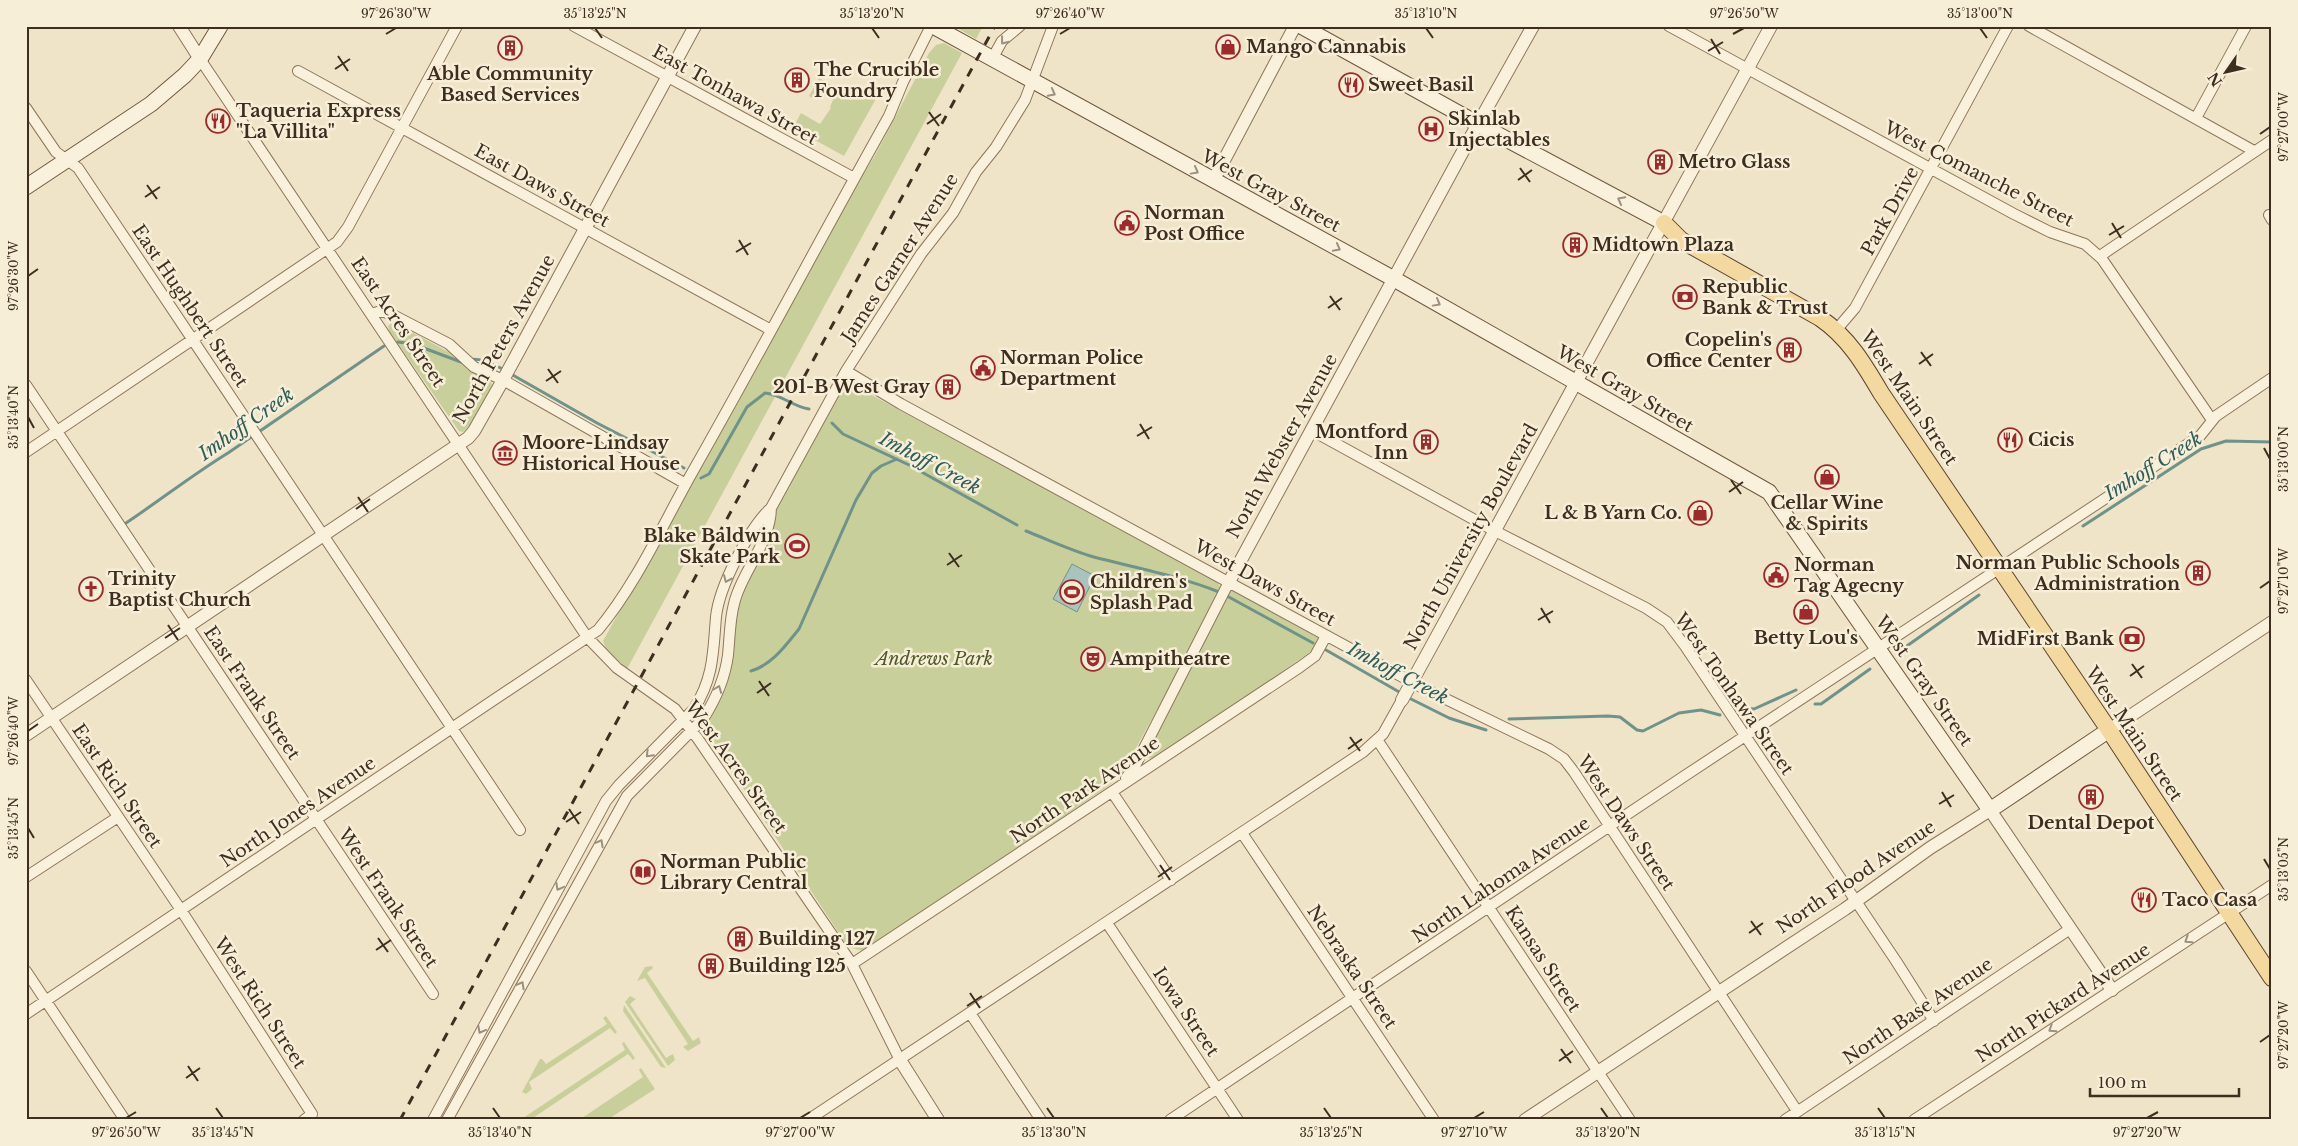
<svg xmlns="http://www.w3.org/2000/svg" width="2298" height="1146" font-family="'Libre Baskerville',serif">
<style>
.green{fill:#c9cf9b}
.water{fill:#a9c4bc;stroke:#6f938a}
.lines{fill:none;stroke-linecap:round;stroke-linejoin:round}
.stream{stroke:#6f938a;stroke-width:3}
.minor-casing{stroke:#8d765c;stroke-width:12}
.tertiary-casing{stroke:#8d765c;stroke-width:14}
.secondary-casing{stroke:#6f573f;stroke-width:17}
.primary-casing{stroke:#5b4430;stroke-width:18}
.minor{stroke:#faf1dc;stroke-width:10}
.tertiary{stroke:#faf1dc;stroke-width:12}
.secondary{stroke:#faf1dc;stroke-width:15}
.primary{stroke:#f3d9a0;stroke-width:16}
.rail{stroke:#3d2e20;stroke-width:3;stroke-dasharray:9 9;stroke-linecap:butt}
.oneway{stroke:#9c907e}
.ticks{fill:none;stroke:#3d2e20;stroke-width:2}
.labels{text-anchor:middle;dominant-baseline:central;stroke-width:5;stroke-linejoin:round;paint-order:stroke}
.poi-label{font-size:18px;font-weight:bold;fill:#3d2e20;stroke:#f7eed8;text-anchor:start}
.street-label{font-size:18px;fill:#3d2e20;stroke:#f7eed8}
.park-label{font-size:18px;font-style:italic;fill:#4d5a26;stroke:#f7eed8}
.water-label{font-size:19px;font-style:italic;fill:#2f5d5a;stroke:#f7eed8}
.neatline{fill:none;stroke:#3d2e20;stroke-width:2}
.ticks-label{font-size:12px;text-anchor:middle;fill:#3d2e20}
</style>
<rect width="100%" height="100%" fill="#f0e4c8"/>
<!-- green -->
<path class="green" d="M954,26H983L976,39Z
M944,43L962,53L627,669L606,649L603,641L852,191L874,157L929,53L936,45Z
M819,78L853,97L858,87L877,97L844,156L793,128L801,113L820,124L831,108L830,107L833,100L816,91L812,98L809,96Z
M393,322L458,357L467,369L491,382L492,386L470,425L463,432L459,431L389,331L388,326Z
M855,386L1218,583L1220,587L1172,682L1123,772L1107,787L863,951L848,947L704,729V724L712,711L737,605L770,532L776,510L841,392L848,387Z
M1231,590L1318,638L1313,650L1247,697L1153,759L1144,757Z
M652,966L653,968L647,973L693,1041L699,1037L701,1043L688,1051L683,1047L688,1044L645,978L637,981L645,967Z
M630,996L636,999L630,1004L666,1058L673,1054L675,1060L668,1066L625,1002Z
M624,1005L666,1068L661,1067L623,1011Z
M606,1016L617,1032L615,1034L610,1028L529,1082L532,1089L526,1094L522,1092L540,1059H542L546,1064L607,1024L603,1018Z
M624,1042L635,1058L633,1060L628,1054L530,1120H520L625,1050L622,1043Z
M641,1068L655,1089L607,1120H579L643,1077L639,1070Z"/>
<!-- water -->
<path class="water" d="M1072,564L1095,576L1077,612L1053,599Z"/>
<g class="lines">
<!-- stream -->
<path class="stream" d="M398,342L413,344L461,362C477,355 492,363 506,371
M511,374L597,423L684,468
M832,423L843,434L909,465L1017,525
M701,478L709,474L747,407L765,393C781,394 793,407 809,409
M123,525C158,502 192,475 228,453L384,346
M2083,526L2201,449L2226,441L2272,442
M1026,531C1049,540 1070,550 1094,557C1136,568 1179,576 1219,592
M1227,596L1313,643
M1904,648L1979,595
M1326,650L1401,693
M751,671C772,665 786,645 799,629L856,500L872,473L881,466L897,459
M1407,697L1449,718L1486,730
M1815,704H1821L1870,669
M1744,708L1754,709L1796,690
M1509,719L1608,716L1620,717L1637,730L1643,731L1679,713L1701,710L1720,715"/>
<!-- minor casing -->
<g class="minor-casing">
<path id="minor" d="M574,26L854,178
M1669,26L2014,214L2050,232L2085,244L2102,259L2212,420
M2029,26L2254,151
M200,59L587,637L617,668L675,709L698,739L852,964L900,1060
M992,59L1002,41L1020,26
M298,71L771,330
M26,108L56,152L78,168L520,830
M2196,118L2246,26
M2269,215L2272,220
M2100,256L2272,140
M371,314L381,311L393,315L449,344L474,367L503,380L686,484
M1837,329L1855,308L2008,26
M846,371L901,404L1421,687L1549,749L1564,759L1574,772L1797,1111
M26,385L433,994
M1311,430L1495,531L1646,608L1667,622L1685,646L1896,961L1934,1021
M26,452L337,242L348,227L457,26
M26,680L181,910L312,1114L304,1120
M1378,741L1630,1120
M1126,778L1135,766L1229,582
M1112,792L1171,880
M1242,833L1434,1120
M26,877L118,817
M1107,923L1238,1120
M852,964L1300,667L1315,656L1326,636
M26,971L125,1120
M970,1013L1041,1120
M26,1014L598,630C637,583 663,524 693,471C760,353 823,234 889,116L903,82L931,26
M433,1120L606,801L619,785L694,709C714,677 713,652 716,617C719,587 749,528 771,508L846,371L921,254L953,213L976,172L996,147L1025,100L1053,26
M447,1120L627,796L703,719C716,699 725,678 728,655C730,634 730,613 737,594C748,564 770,541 771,508
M808,1120L1363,752L1383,734L1402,700
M1170,1120L1683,777L2200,436L2216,416L2272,378
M1785,1120L2070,929
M1914,1120L2272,885"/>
</g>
<!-- tertiary casing -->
<g class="tertiary-casing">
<path id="tertiary" d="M179,26L200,59
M1213,181L1295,26
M1229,582L1469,140L1533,26
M1402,700L1771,26
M2109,730L2272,622
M26,735L468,438L474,431L503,380L695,26
M900,1060L938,1120
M1525,1120L1845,909L1930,848L1990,810L2112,990"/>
</g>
<!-- secondary casing -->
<g class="secondary-casing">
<path id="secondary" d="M933,26L1394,279L1769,492L1990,810L2109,730
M1301,26L1478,124L1664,223
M26,187L151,104L185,75L200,59L220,26"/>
</g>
<!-- primary casing -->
<g class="primary-casing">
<path id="primary" d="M1664,223L1681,240L1820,318C1848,337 1864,364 1881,393L2109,730L2272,978"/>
</g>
<!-- minor -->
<use href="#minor" class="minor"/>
<!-- tertiary -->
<use href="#tertiary" class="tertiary"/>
<!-- secondary -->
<use href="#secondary" class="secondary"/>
<!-- primary -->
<use href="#primary" class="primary"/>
<!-- rail -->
<path class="rail" d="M400,1120L995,26"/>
</g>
<!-- one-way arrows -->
<defs><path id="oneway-chevron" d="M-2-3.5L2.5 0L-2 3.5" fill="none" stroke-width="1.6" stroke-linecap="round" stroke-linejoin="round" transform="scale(1.25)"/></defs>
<g class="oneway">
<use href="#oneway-chevron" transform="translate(1004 41) rotate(128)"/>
<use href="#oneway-chevron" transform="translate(1052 93) rotate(28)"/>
<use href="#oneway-chevron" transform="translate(1195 171) rotate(29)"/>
<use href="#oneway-chevron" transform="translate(1621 200) rotate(-152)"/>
<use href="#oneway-chevron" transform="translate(1337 248) rotate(28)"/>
<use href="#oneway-chevron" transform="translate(1437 303) rotate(29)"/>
<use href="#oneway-chevron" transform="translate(727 579) rotate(114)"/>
<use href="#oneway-chevron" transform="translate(718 689) rotate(-69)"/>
<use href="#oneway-chevron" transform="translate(649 754) rotate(135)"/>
<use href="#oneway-chevron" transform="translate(600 843) rotate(-61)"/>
<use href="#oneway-chevron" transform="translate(559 887) rotate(118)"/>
<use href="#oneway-chevron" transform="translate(2188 940) rotate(147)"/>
<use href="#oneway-chevron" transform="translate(521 985) rotate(-61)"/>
<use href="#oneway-chevron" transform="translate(2052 1029) rotate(147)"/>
<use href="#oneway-chevron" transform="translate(481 1030) rotate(118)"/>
</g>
<!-- ticks -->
<path class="ticks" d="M595,28L602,38M872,28L879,38M1426,28L1433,38M1980,28L1987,38M386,34L396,28M1060,34L1070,28M1733,34L1744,28M1711,39L1720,54M1708,51L1723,42M338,56L348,71M335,69L350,59M929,112L939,126M927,124L941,114M2260,134L2270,127M1520,168L1530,182M1518,180L1532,170M147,185L157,199M145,197L160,187M2112,223L2121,238M2109,235L2124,226M739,240L748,255M736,252L751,243M28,276L38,269M1330,296L1340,310M1328,308L1342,298M1921,352L1931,366M1919,364L1933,354M548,369L558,383M546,381L561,371M28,417L34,428M1140,424L1149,439M1137,436L1152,427M2264,448L2270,459M1731,480L1741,494M1729,492L1743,482M358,497L368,512M356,509L370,499M949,553L959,567M947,565L962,555M2260,588L2270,581M1541,608L1550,623M1538,620L1553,611M168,625L178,640M165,638L180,628M2132,664L2142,678M2130,676L2144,666M759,681L769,696M757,693L771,683M28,731L38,724M1350,737L1360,751M1348,749L1362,739M1942,792L1951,807M1939,804L1954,795M569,809L579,824M566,822L581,812M28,828L34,838M2264,859L2270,869M1160,865L1170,880M1158,877L1172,867M1751,921L1761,935M1749,933L1763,923M378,938L388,952M376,950L391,940M970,993L980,1008M967,1006L982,996M2260,1042L2270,1035M1561,1049L1571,1063M1559,1061L1573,1051M188,1066L198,1081M186,1078L200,1068M216,1108L223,1118M493,1108L500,1118M1047,1108L1054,1118M1324,1108L1331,1118M1601,1108L1608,1118M1878,1108L1885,1118M126,1118L136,1112M800,1118L810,1112M1474,1118L1484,1112M2147,1118L2158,1112"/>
<!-- icons -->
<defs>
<g id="shop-ring" transform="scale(1.25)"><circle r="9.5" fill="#f7eed8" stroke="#9e2a2b" stroke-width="1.5"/><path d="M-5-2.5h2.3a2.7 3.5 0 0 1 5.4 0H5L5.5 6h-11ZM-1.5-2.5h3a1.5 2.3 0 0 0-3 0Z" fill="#9e2a2b"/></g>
<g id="building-ring" transform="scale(1.25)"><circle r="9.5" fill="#f7eed8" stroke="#9e2a2b" stroke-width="1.5"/><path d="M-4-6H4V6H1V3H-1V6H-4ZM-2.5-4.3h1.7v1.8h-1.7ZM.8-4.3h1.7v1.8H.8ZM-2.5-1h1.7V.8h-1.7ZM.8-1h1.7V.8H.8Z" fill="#9e2a2b"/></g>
<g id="restaurant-ring" transform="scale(1.25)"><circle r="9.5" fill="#f7eed8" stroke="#9e2a2b" stroke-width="1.5"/><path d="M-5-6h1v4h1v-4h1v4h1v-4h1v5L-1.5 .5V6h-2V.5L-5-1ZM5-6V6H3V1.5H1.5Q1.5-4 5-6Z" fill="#9e2a2b"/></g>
<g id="hospital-ring" transform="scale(1.25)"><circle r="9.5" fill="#f7eed8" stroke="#9e2a2b" stroke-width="1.5"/><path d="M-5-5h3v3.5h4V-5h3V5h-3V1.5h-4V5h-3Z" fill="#9e2a2b"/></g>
<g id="civic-ring" transform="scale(1.25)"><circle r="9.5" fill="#f7eed8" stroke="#9e2a2b" stroke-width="1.5"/><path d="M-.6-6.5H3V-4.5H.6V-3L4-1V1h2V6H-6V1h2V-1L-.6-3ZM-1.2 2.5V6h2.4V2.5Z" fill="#9e2a2b"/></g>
<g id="bank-ring" transform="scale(1.25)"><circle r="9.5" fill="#f7eed8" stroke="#9e2a2b" stroke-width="1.5"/><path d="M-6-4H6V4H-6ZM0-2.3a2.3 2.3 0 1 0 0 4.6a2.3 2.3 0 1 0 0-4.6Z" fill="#9e2a2b"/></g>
<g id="museum-ring" transform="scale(1.25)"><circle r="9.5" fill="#f7eed8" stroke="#9e2a2b" stroke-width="1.5"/><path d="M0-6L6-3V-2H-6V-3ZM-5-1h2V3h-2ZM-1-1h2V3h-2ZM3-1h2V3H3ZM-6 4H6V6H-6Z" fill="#9e2a2b"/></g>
<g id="stadium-ring" transform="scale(1.25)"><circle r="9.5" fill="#f7eed8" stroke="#9e2a2b" stroke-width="1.5"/><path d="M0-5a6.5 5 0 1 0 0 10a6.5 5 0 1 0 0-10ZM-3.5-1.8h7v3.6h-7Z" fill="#9e2a2b"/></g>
<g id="church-ring" transform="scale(1.25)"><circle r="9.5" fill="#f7eed8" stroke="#9e2a2b" stroke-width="1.5"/><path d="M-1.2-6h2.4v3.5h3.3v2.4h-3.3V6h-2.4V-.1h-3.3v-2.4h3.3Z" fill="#9e2a2b"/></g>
<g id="theatre-ring" transform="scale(1.25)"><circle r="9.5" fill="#f7eed8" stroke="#9e2a2b" stroke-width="1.5"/><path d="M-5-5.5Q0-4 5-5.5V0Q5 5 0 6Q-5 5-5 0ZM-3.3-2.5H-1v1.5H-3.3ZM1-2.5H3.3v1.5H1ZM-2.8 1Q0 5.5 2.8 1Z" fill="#9e2a2b"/></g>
<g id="library-ring" transform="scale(1.25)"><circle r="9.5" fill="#f7eed8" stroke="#9e2a2b" stroke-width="1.5"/><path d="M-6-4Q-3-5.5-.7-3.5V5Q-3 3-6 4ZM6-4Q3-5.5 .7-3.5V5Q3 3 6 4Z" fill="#9e2a2b"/></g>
</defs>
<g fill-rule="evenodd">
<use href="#shop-ring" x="1228" y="47"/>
<use href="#building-ring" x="510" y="48"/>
<use href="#building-ring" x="797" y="80"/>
<use href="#restaurant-ring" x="1351" y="85"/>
<use href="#restaurant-ring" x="218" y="121"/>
<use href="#hospital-ring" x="1431" y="129"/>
<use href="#building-ring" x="1660" y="162"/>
<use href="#civic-ring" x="1127" y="223"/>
<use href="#building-ring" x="1575" y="245"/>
<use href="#bank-ring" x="1685" y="297"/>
<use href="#building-ring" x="1789" y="350"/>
<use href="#civic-ring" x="983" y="368"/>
<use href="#building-ring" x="948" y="387"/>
<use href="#restaurant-ring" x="2010" y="440"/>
<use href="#building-ring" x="1426" y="442"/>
<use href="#museum-ring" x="505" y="453"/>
<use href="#shop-ring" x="1827" y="477"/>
<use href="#shop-ring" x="1700" y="513"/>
<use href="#stadium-ring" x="797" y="546"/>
<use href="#building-ring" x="2198" y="573"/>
<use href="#civic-ring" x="1776" y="575"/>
<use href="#church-ring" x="91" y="589"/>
<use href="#stadium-ring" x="1072" y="592"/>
<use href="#shop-ring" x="1806" y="612"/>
<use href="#bank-ring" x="2132" y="639"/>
<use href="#theatre-ring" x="1093" y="659"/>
<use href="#building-ring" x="2091" y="797"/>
<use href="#library-ring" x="643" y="872"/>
<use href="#restaurant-ring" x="2144" y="900"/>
<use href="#building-ring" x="740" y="939"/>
<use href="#building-ring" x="711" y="966"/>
</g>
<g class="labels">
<!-- poi labels -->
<g class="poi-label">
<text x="1246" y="47">Mango Cannabis</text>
<text x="814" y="70">The Crucible<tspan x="814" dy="21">Foundry</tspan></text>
<text x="510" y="74" text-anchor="middle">Able Community<tspan x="510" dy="21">Based Services</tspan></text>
<text x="1368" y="85">Sweet Basil</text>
<text x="236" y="111">Taqueria Express<tspan x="236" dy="21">"La Villita"</tspan></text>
<text x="1448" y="119">Skinlab<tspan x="1448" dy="21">Injectables</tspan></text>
<text x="1678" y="162">Metro Glass</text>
<text x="1144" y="213">Norman<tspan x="1144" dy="21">Post Office</tspan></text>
<text x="1592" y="245">Midtown Plaza</text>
<text x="1702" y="287">Republic<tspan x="1702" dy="21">Bank &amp; Trust</tspan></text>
<text x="1772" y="340" text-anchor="end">Copelin's<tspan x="1772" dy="21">Office Center</tspan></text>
<text x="1000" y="358">Norman Police<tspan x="1000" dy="21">Department</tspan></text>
<text x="930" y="387" text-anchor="end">201-B West Gray</text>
<text x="1408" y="432" text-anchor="end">Montford<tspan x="1408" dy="21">Inn</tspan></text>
<text x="2028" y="440">Cicis</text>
<text x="522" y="443">Moore-Lindsay<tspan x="522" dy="21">Historical House</tspan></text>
<text x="1827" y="503" text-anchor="middle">Cellar Wine<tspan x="1827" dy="21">&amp; Spirits</tspan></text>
<text x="1682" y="513" text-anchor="end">L &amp; B Yarn Co.</text>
<text x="780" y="536" text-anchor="end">Blake Baldwin<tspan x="780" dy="21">Skate Park</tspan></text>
<text x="2180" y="563" text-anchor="end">Norman Public Schools<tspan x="2180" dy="21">Administration</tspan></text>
<text x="1794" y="565">Norman<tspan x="1794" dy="21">Tag Agecny</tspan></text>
<text x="108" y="579">Trinity<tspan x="108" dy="21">Baptist Church</tspan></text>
<text x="1090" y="582">Children's<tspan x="1090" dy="21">Splash Pad</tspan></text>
<text x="1806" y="638" text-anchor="middle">Betty Lou's</text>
<text x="2114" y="639" text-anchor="end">MidFirst Bank</text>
<text x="1110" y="659">Ampitheatre</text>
<text x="2091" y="823" text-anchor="middle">Dental Depot</text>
<text x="660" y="862">Norman Public<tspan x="660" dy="21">Library Central</tspan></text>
<text x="2162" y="900">Taco Casa</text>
<text x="758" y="939">Building 127</text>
<text x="728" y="966">Building 125</text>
</g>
<!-- street labels -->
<g class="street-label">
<text transform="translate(735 95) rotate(29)">East Tonhawa Street</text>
<text transform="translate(1979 174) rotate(27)">West Comanche Street</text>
<text transform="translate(542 186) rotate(29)">East Daws Street</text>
<text transform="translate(1271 191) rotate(28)">West Gray Street</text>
<text transform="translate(1890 211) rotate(-61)">Park Drive</text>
<text transform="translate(900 258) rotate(-57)">James Garner Avenue</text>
<text transform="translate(190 306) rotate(56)">East Hughbert Street</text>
<text transform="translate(398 322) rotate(56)">East Acres Street</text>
<text transform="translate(504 339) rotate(-61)">North Peters Avenue</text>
<text transform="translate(1625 389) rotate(30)">West Gray Street</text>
<text transform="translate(1909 398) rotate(56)">West Main Street</text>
<text transform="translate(1282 446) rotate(-61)">North Webster Avenue</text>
<text transform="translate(1471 537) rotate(-61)">North University Boulevard</text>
<text transform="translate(1265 583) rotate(29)">West Daws Street</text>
<text transform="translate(1924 681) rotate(55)">West Gray Street</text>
<text transform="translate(252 693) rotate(56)">East Frank Street</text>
<text transform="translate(1734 694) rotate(55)">West Tonhawa Street</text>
<text transform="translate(2134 734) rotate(56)">West Main Street</text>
<text transform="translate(736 767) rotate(54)">West Acres Street</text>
<text transform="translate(117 786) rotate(56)">East Rich Street</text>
<text transform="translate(1085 790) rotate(-34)">North Park Avenue</text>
<text transform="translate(298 812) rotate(-34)">North Jones Avenue</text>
<text transform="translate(1626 823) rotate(56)">West Daws Street</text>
<text transform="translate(1856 877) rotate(-34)">North Flood Avenue</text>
<text transform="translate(1501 880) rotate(-34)">North Lahoma Avenue</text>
<text transform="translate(388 898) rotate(56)">West Frank Street</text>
<text transform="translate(1543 959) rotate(57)">Kansas Street</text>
<text transform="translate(1352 967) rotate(56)">Nebraska Street</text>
<text transform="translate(260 1003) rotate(57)">West Rich Street</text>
<text transform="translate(2063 1003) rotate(-33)">North Pickard Avenue</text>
<text transform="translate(1918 1011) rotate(-34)">North Base Avenue</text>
<text transform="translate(1186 1012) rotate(56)">Iowa Street</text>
</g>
<!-- park labels -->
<g class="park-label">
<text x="934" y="659">Andrews Park</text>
</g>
<!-- water labels -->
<g class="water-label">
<text transform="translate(246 424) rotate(-35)">Imhoff Creek</text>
<text transform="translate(930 463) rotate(28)">Imhoff Creek</text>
<text transform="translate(2153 466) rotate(-32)">Imhoff Creek</text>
<text transform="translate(1398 673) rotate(28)">Imhoff Creek</text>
</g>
</g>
<!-- border -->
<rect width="2298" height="1146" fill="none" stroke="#f7eed8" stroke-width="55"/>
<!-- north arrow -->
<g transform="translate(2226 72) rotate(236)" stroke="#f7eed8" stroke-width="4" paint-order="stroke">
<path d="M0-4L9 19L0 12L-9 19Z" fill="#3d2e20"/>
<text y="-8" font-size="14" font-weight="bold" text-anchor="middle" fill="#3d2e20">N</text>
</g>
<!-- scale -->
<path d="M2090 1088v8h149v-8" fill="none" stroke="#3d2e20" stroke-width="2.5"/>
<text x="2098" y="1088" font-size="15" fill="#3d2e20" stroke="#f7eed8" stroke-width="4" paint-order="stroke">100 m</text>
<rect x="28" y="28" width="2242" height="1090" class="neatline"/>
<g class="ticks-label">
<text x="396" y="18">97°26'30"W</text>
<text x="595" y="18">35°13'25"N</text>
<text x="872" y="18">35°13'20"N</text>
<text x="1070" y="18">97°26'40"W</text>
<text x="1426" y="18">35°13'10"N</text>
<text x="1744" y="18">97°26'50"W</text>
<text x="1980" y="18">35°13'00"N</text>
<text transform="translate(2284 127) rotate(-90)" y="4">97°27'00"W</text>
<text transform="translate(14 276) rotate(-90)" y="4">97°26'30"W</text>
<text transform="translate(14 417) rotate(-90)" y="4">35°13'40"N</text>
<text transform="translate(2284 459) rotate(-90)" y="4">35°13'00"N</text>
<text transform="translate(2284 581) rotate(-90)" y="4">97°27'10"W</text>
<text transform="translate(14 731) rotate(-90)" y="4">97°26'40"W</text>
<text transform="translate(14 828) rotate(-90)" y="4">35°13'45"N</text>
<text transform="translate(2284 869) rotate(-90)" y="4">35°13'05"N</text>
<text transform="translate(2284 1035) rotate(-90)" y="4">97°27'20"W</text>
<text x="126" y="1137">97°26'50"W</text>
<text x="223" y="1137">35°13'45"N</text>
<text x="500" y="1137">35°13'40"N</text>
<text x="800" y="1137">97°27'00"W</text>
<text x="1054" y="1137">35°13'30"N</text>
<text x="1331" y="1137">35°13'25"N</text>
<text x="1474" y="1137">97°27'10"W</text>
<text x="1608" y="1137">35°13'20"N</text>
<text x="1885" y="1137">35°13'15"N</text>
<text x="2147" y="1137">97°27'20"W</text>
</g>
</svg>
